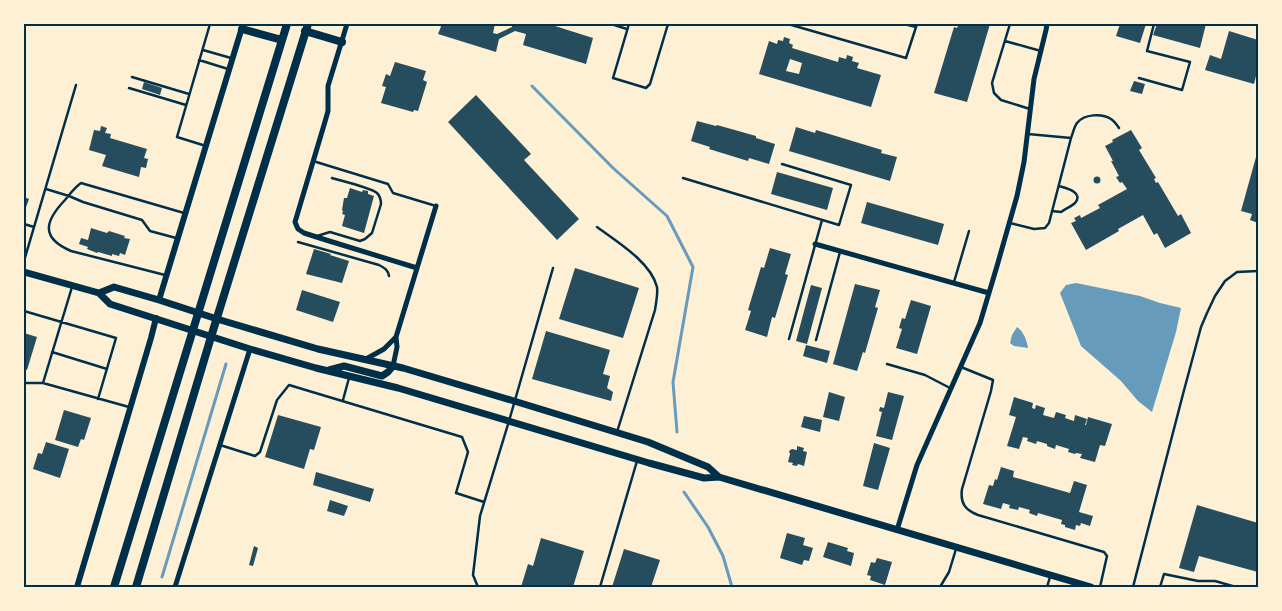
<svg xmlns="http://www.w3.org/2000/svg" width="1282" height="611" font-family="Cabin,sans-serif">
<style>
.water{fill:#669bbc}
.lines{fill:none;stroke-linecap:round;stroke-linejoin:round}
.stream{stroke:#669bbc;stroke-width:3}
.building{fill:#264d5e;fill-rule:evenodd}
.service{stroke:#003049;stroke-width:2.5}
.minor{stroke:#003049;stroke-width:5}
.tertiary{stroke:#003049;stroke-width:6}
.secondary{stroke:#003049;stroke-width:7}
.primary{stroke:#003049;stroke-width:8}
.neatline{fill:none;stroke:#003049;stroke-width:2}
</style>
<rect width="100%" height="100%" fill="#fdf0d5"/>
<!-- water -->
<path class="water" d="M1076,283L1140,296L1160,303L1181,308L1176,332L1152,412L1138,401L1121,381L1081,346L1060,293L1066,285Z
M1017,327C1023,331 1027,340 1028,348L1014,346L1010,343L1012,335Z"/>
<g class="lines">
<!-- stream -->
<path class="stream" d="M532,86L613,168L667,216L693,267L673,382L677,432
M684,492L708,527L723,556L732,587
M162,577L226,364"/>
</g>
<!-- building -->
<path class="building" d="M442,24H495L493,33L497,34L512,27V24H552L556,25L555,26L593,38L586,64L523,45L526,34L515,31L499,39L496,52L438,34Z
M959,24H990L967,102L934,93L954,27L957,28Z
M1120,24H1146L1140,43L1116,36Z
M1157,24H1206L1200,48L1153,35Z
M1229,31L1258,40V68L1254,84L1205,70L1210,55L1221,59Z
M784,37L790,39L789,43L793,45L792,48L838,62L839,57L846,59L847,55L853,57L852,61L859,63L857,68L881,75L871,107L759,74L769,41L777,44L778,40L783,41ZM790,59L802,63L799,74L786,71Z
M395,62L426,71L423,80L427,82L418,111L414,110L413,112L381,103L386,87L382,86L386,74L390,76Z
M1134,81L1145,84L1142,94L1130,91Z
M144,82L162,88L160,95L142,89Z
M476,95L531,154L524,160L579,219L557,240L448,122Z
M697,121L716,126L717,125L756,136V138L775,144L769,164L749,158L748,161L709,149L710,147L691,141Z
M101,126L107,128L105,133L111,134L110,138L147,149L144,158L148,159L146,168L141,167L139,177L102,166L106,155L89,150L94,130L100,131Z
M796,127L815,133L816,130L882,150L881,153L897,157L890,181L789,151Z
M1131,130L1142,148L1139,150L1156,178L1154,179L1156,183L1158,182L1178,216L1181,214L1191,233L1165,248L1157,233L1154,235L1143,215L1118,229L1119,231L1086,250L1071,223L1076,221L1074,218L1080,215L1081,218L1100,208L1098,205L1127,189L1122,182L1120,183L1116,177L1119,176L1111,161H1113L1105,146L1113,142L1112,140Z
M1256,157H1258V223L1250,220L1252,214L1241,211Z
M777,172L833,188L827,210L771,194Z
M1093.5 180a3.5 3.5 0 1 1 7 0a3.5 3.5 0 1 1-7 0Z
M350,188L362,192L363,190L368,191V194L374,196L364,233L342,226L345,215L342,214L343,211L342,210L344,198H347Z
M24,197L29,199L24,213Z
M867,202L944,224L938,245L861,223Z
M91,228L107,233L109,231L125,236L124,238L130,239L125,255L120,253L119,256L112,254V256L98,252L97,253L87,249L88,247L79,244L81,238L88,240Z
M770,248L791,254L785,274L788,275L775,318L772,317L767,337L745,330L751,311L748,310L761,267L764,268Z
M314,249L331,254L330,255L349,261L342,283L306,274Z
M575,268L639,288L623,338L559,319Z
M855,284L880,290L875,307L878,308L865,353L863,352L857,371L833,364Z
M811,285L822,288L807,344L796,341Z
M302,290L340,302L333,322L296,310Z
M911,300L931,306L917,354L896,348L902,329L899,328L902,318L905,319Z
M546,331L610,350L603,374L610,376L607,388L613,392L611,401L532,379Z
M24,333L37,337L27,370L24,369Z
M806,345L830,351L827,363L803,356Z
M829,392L845,397L839,421L823,417Z
M888,392L904,396L892,440L876,436L882,412L879,411L880,407L884,408Z
M1014,397L1033,403L1032,408L1035,409L1036,405L1045,408L1043,415L1054,418L1056,412L1066,415L1065,418L1074,421L1075,415L1087,419L1085,425H1086L1088,417L1112,424L1105,446L1100,445L1095,462L1080,458L1082,454L1076,453L1075,454L1068,452L1069,449L1056,445L1055,449L1047,446V444L1037,441L1036,444L1027,441L1028,438L1023,437L1019,449L1007,446L1016,417L1009,415Z
M64,410L91,418L84,440L81,439L78,447L55,440Z
M278,415L321,427L314,450L310,449L304,469L265,457Z
M804,416L822,420L820,432L801,427Z
M46,442L69,449L60,478L33,469L38,453L42,454Z
M874,443L890,448L878,490L863,486Z
M797,446L804,448L803,451L807,452L804,466L798,464L797,466L792,465L793,463L788,462L790,454L789,451L792,449L797,450Z
M1001,467L1014,471L1013,477L1070,493L1074,481L1087,485L1079,512L1093,516L1090,526L1081,523L1080,526L1076,525L1075,530L1065,527V525L1061,524L1062,520L1038,513L1037,516L1029,513L1030,510L1019,507L1018,510L1009,508L1010,505L1003,503L1001,509L983,504L989,485L993,486L995,479L997,480Z
M316,472L374,489L370,502L313,485Z
M330,500L348,506L344,516L327,511Z
M1197,505L1258,523V572L1199,556L1194,572L1179,568Z
M787,533L805,538L803,545L813,548L809,561L804,560L802,565L780,558Z
M541,538L584,551L573,587H521L528,564L533,566Z
M828,542L848,548L847,551L854,553L851,566L823,557Z
M254,546L258,548L253,566L249,565Z
M624,549L660,560L651,587H612Z
M877,558L892,562L885,585L870,580L871,576L867,575L871,562L875,563Z"/>
<g class="lines">
<!-- service -->
<path class="service" d="M418,24H427
M611,24L627,29
M629,24L613,78L646,88L650,84L668,24
M788,24L906,58L916,27
M904,24L916,27L917,24
M1010,24L992,83L994,93L1001,100L1030,109
M24,28L25,24
M1005,41L1041,51
M203,50L231,58
M199,60L228,69
M132,77L189,94
M1139,78L1182,90L1190,62L1147,51L1154,24
M129,88L186,105
M1071,138C1073,133 1074,127 1077,123C1084,114 1102,113 1111,119C1114,121 1117,125 1119,128
M206,146L177,137L210,24
M313,161L388,184L393,193L436,206
M683,178L839,225L851,185L782,164
M46,189L69,196L83,202L142,220L150,231L176,238
M1052,211L1061,212C1065,209 1072,206 1075,203C1084,192 1066,188 1059,186
M1010,223L1034,229L1045,228L1049,223L1071,138L1028,134
M24,224L34,227
M597,227C616,241 651,262 657,287C658,294 656,303 655,310L617,432
M317,236L330,232L360,241L365,239L372,233L381,204C381,199 380,196 377,193C369,187 342,181 332,178
M298,242L379,265C385,268 388,270 389,276
M24,261L76,85
M165,275L71,251C41,238 44,222 65,200C70,194 74,188 81,183L184,213
M954,282L969,231
M24,311L116,338L98,399
M789,339L822,220
M816,340L840,252
M52,352L107,369
M887,364L925,375L950,388
M961,367L993,380L991,391L962,489C960,503 965,510 978,515L1104,552L1107,556L1100,587
M43,383L129,407
M24,385L25,383H43L72,287
M343,400L349,378
M220,445L255,456L260,452L277,400L289,385L462,437L468,452L456,493L484,502
M478,587L473,575L480,516L509,421L553,268
M600,587L637,461
M940,587L949,572L956,549
M1047,587L1050,577
M1133,587L1183,394L1201,327L1207,313L1215,296L1225,281L1237,272L1258,271
M1160,587L1164,574L1198,581H1215L1236,587"/>
<!-- minor -->
<path class="minor" d="M347,24L328,86V111L324,125L295,222L298,229L304,233L326,240L417,268
M815,244L989,293
M366,359L384,349L396,337
M393,366L397,347L396,337L436,206
M897,530L917,465L980,323L997,266L1017,196L1024,162L1034,79L1046,30L1047,24
M175,587L250,349"/>
<!-- tertiary -->
<path class="tertiary" d="M159,300L243,24
M77,587L151,338L156,318"/>
<!-- secondary -->
<path class="secondary" d="M24,272L99,293L110,304L250,349L316,368L398,388L649,463L704,478L719,477L1091,587
M99,293L114,287L159,300L217,319L318,349L403,368L514,401L648,442L708,467L719,477
M329,370L344,366L382,376L388,372L393,366"/>
<!-- primary -->
<path class="primary" d="M242,29L282,40
M305,31L342,42
M114,587L287,24
M136,587L211,337L308,24"/>
</g>
<!-- border -->
<rect width="1282" height="611" fill="none" stroke="#fdf0d5" stroke-width="50"/>
<rect x="25" y="25" width="1232" height="561" class="neatline"/>
</svg>
